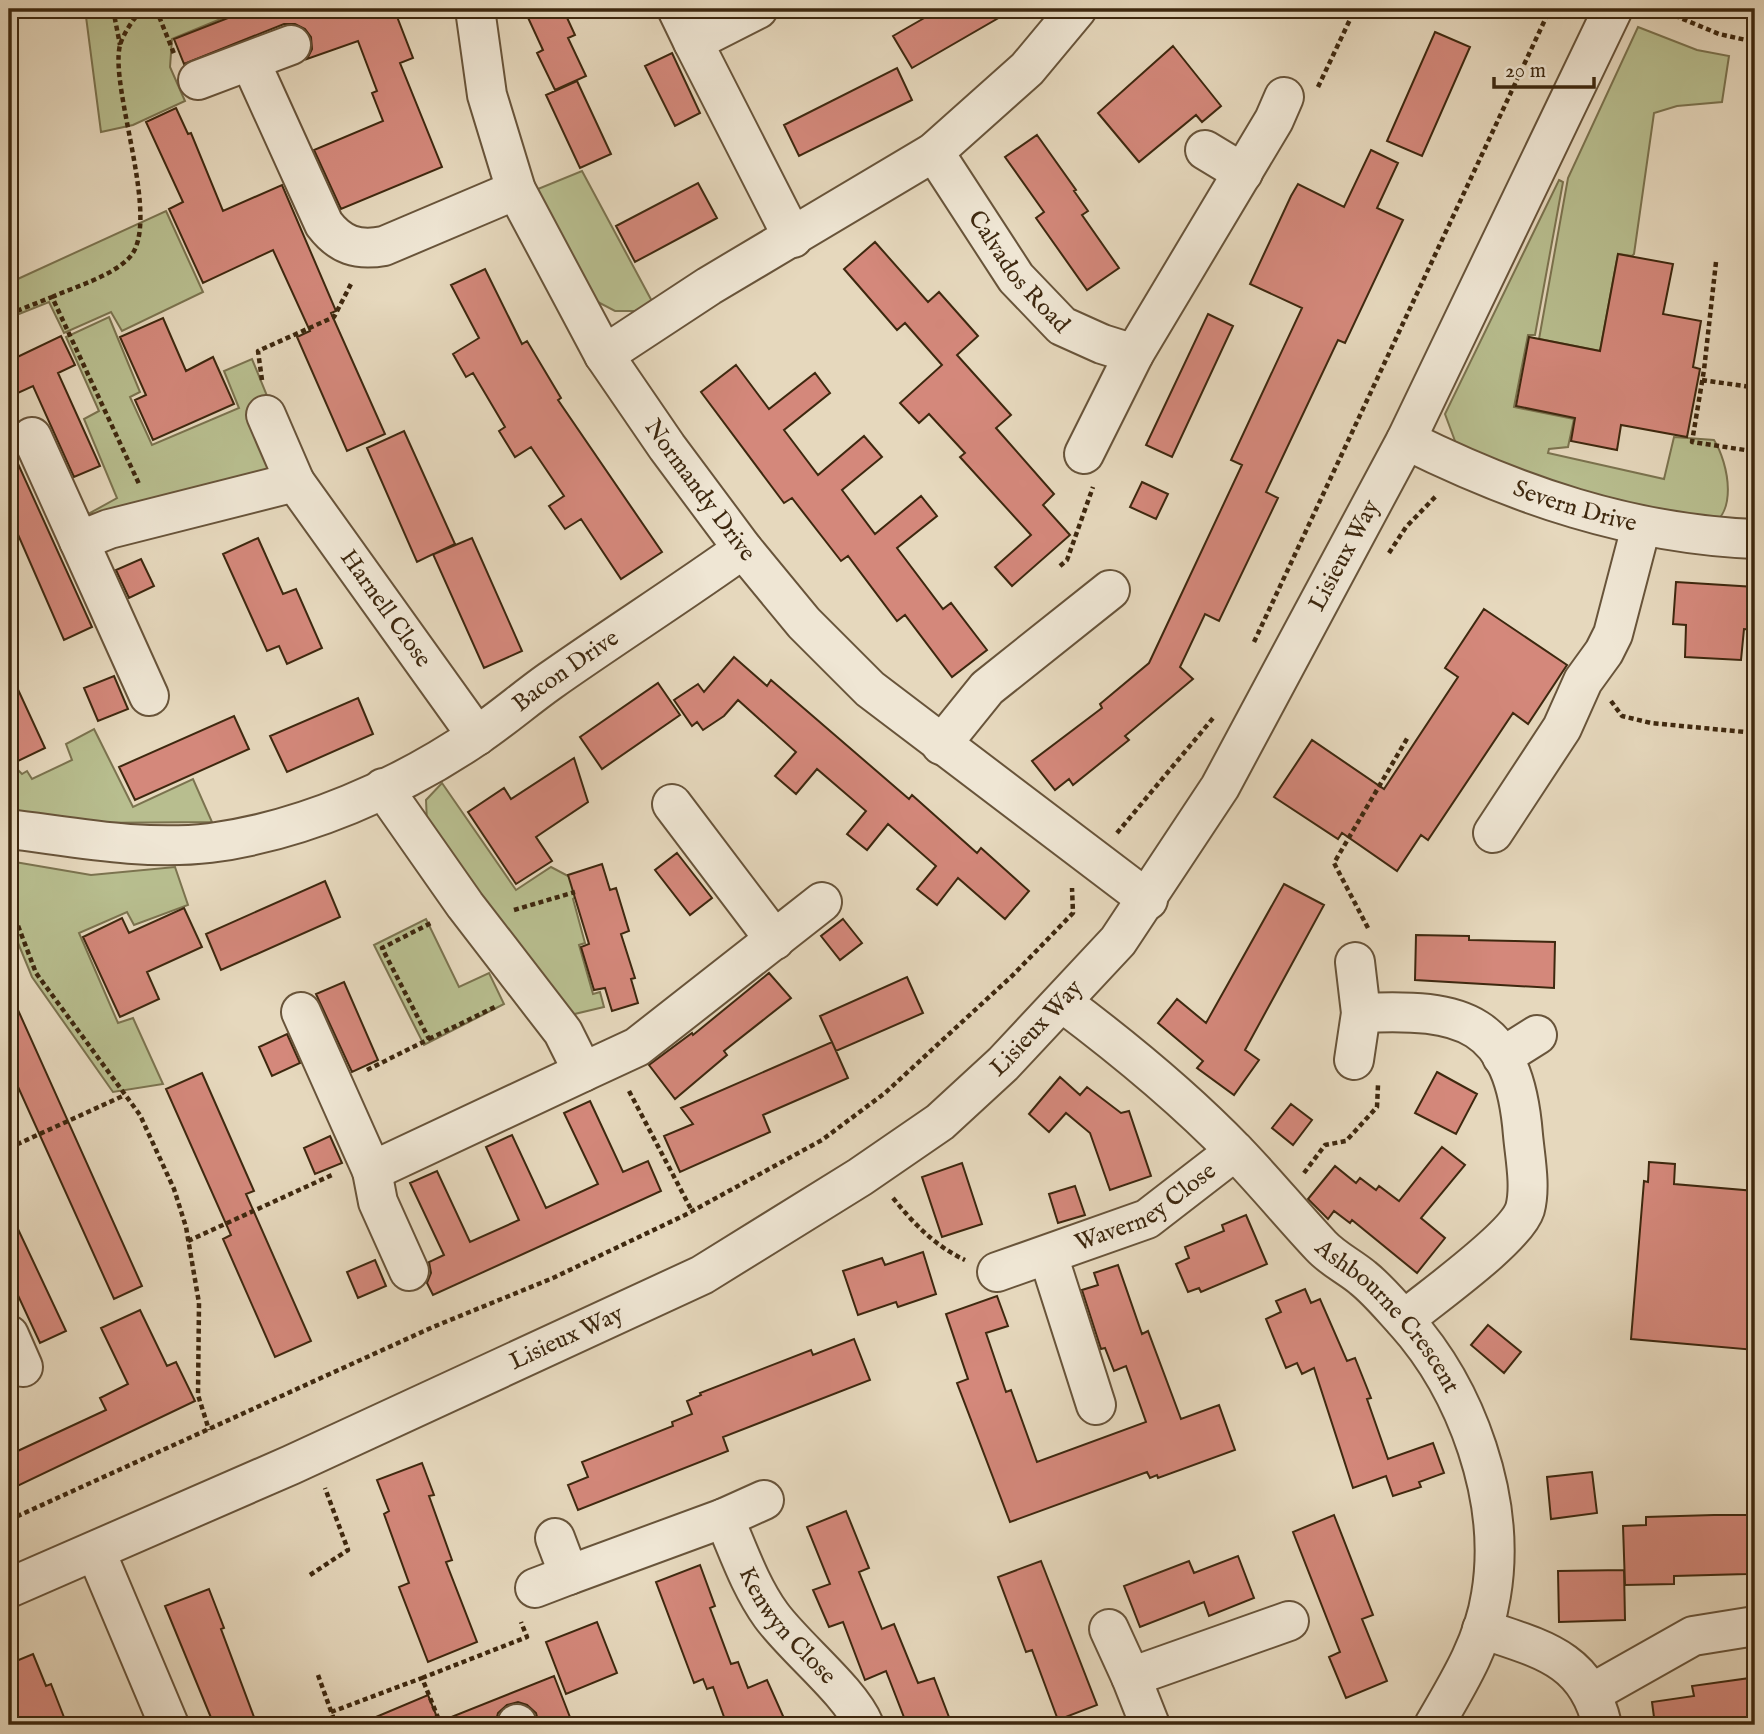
<svg xmlns="http://www.w3.org/2000/svg" width="1764" height="1734" font-family="'IM FELL English',serif">
<style>
.green{fill:#b8be8f;stroke:#7b734f;stroke-width:2}
.building{fill:#d4887b;stroke:#3e280f;stroke-width:2}
.lines{fill:none;stroke-linecap:round;stroke-linejoin:round}
.minor-casing{stroke:#68543a;stroke-width:42}
.path{stroke:#3e280f;stroke-width:4.5;stroke-dasharray:5 3.5;stroke-linecap:butt}
.minor{stroke:#efe6d4;stroke-width:38}
.labels{text-anchor:middle;dominant-baseline:central;stroke-width:7;stroke-linejoin:round;paint-order:stroke}
.street-label{font-size:24px;fill:#3e280f;stroke:#efe6d4}
</style>
<rect width="100%" height="100%" fill="#e6d8bd"/>
<filter id="stains"><feTurbulence type="fractalNoise" baseFrequency=".00286" numOctaves="4"/><feColorMatrix values="0 0 0 0 .2 0 0 0 0 .09 0 0 0 0 .02 0 0 0 .5 -.17"/></filter>
<radialGradient id="worn" r=".72"><stop offset=".6" stop-color="#630" stop-opacity="0"/><stop offset="1" stop-color="#630" stop-opacity=".3"/></radialGradient>
<!-- green -->
<path class="green" d="M85,9H245L172,39L170,67L185,101L133,125L101,132Z
M1638,27L1697,50L1729,56L1722,102L1677,106L1654,113L1634,254L1632,256L1618,254L1600,351L1539,339L1568,178Z
M582,171L654,305L635,311H615L594,300L533,191Z
M1559,180L1563,182L1535,335H1528L1514,407L1574,419L1568,447L1549,449L1548,453L1664,479L1674,437L1714,440C1728,462 1741,520 1702,528C1694,529 1682,526 1674,525L1458,449L1445,414Z
M166,211L203,292L122,331L111,312L64,333L49,302L9,318V283Z
M109,317L140,392L130,397L152,445L239,408L224,371L252,359L274,413L275,478L116,517L90,513L117,498L84,419L99,411L66,337Z
M94,729L133,807L193,779L212,822L87,823L9,813V761L22,774L27,771L32,779L72,760L66,744Z
M442,783L516,890L551,867L570,877L577,896L573,899L585,943L579,945L593,994L600,992L604,1007L566,1016L427,823L426,800Z
M9,861L91,875L175,867L188,905L134,925L127,912L79,933L118,1023L133,1018L163,1084L113,1092L32,977L9,921Z
M426,919L459,987L489,973L504,1004L424,1045L374,945Z"/>
<!-- building -->
<path class="building" d="M251,9H394L413,58L400,63L442,167L341,209L314,150L383,121L372,93L377,91L358,41L307,59L312,49L311,37L305,29L295,24H284L184,64L174,39Z
M524,9H563L575,35L568,38L586,76L555,90L537,53L543,50Z
M940,9H1014L912,68L893,36Z
M1435,32L1470,47L1422,156L1387,141Z
M1173,46L1221,106L1202,122L1196,115L1139,162L1098,113Z
M672,53L700,113L675,126L645,66Z
M897,68L912,100L799,156L784,125Z
M577,81L611,154L580,168L546,95Z
M176,108L188,134L191,133L223,211L282,185L336,311L331,313L385,434L347,451L297,337L310,331L273,250L203,283L169,209L183,202L146,122Z
M1037,135L1076,190L1074,191L1088,211L1082,215L1119,268L1087,290L1036,218L1044,212L1005,157Z
M1371,150L1398,163L1377,208L1403,220L1345,343L1338,340L1266,492L1278,498L1219,621L1205,614L1180,667L1193,679L1125,736L1129,740L1073,785L1069,779L1055,790L1032,761L1102,708L1100,704L1149,663L1242,465L1231,460L1302,308L1250,284L1291,196L1298,184L1344,207Z
M698,183L717,218L635,262L616,226Z
M875,242L928,302L939,292L978,336L957,355L1011,415L996,428L1054,494L1043,505L1070,535L1012,586L995,567L1031,535L960,457L965,453L929,414L919,423L900,403L942,365L905,323L897,330L844,269Z
M1618,254L1673,264L1663,314L1701,321L1693,367L1700,369L1687,437L1621,425L1617,450L1571,441L1575,418L1516,406L1529,337L1600,351Z
M485,269L522,344L527,341L561,398L558,400L662,552L621,579L581,519L565,529L549,506L564,496L531,447L515,457L499,431L505,427L473,373L466,377L453,354L479,338L451,285Z
M1208,314L1233,326L1172,457L1146,445Z
M163,318L186,371L213,357L234,404L153,440L135,400L146,395L120,337Z
M61,336L75,365L58,373L100,466L74,477L33,386L9,397V361Z
M736,365L769,409L815,373L830,393L784,430L818,475L864,436L882,457L842,490L875,534L921,496L937,516L897,548L943,609L951,603L987,650L952,677L905,615L897,621L848,556L841,561L792,498L784,503L701,392Z
M404,431L455,544L434,554L472,538L522,651L484,668L433,554L417,562L367,448Z
M9,444L92,627L64,640L9,514Z
M1142,482L1168,494L1156,519L1130,507Z
M258,538L283,594L296,589L322,648L287,664L279,646L267,651L223,554Z
M141,559L154,586L129,598L116,570Z
M1676,582L1755,587V630L1744,629L1741,660L1685,657L1686,625L1673,624Z
M1484,609L1567,665L1528,724L1513,713L1428,840L1421,835L1397,871L1342,833L1338,839L1274,797L1312,740L1384,789L1458,677L1445,668Z
M734,657L767,686L771,680L909,799L912,795L977,853L981,848L1029,891L1005,919L958,878L937,905L917,889L936,866L888,824L867,850L847,834L866,811L817,769L796,794L775,776L796,752L738,700L724,716L703,730L697,722L692,726L674,700L698,684L704,692Z
M9,670L45,748L16,762L14,757L9,759Z
M114,676L128,709L98,721L84,688Z
M658,683L680,715L602,769L580,737Z
M358,698L373,734L287,772L270,736Z
M234,716L249,749L135,800L119,767Z
M574,758L588,802L536,837L552,861L516,884L468,812L504,788L511,799Z
M677,853L712,898L690,915L655,870Z
M602,864L610,890L616,888L629,931L621,934L635,978L631,979L638,1003L612,1011L605,988L594,990L581,947L589,944L568,875Z
M325,881L340,917L221,970L206,934Z
M1284,884L1324,905L1245,1050L1259,1060L1234,1095L1197,1068L1203,1061L1158,1023L1177,999L1206,1023Z
M184,908L202,947L147,972L159,999L120,1017L83,937L122,918L129,933Z
M843,919L862,943L840,960L821,936Z
M1416,935L1469,936V940L1555,942L1554,988L1415,980Z
M769,973L791,998L724,1051L727,1055L675,1099L649,1065L692,1033L693,1035Z
M907,977L923,1013L836,1051L820,1016Z
M344,982L378,1060L352,1072L316,994Z
M9,990L142,1286L114,1299L9,1067Z
M287,1034L300,1063L272,1076L259,1047Z
M832,1042L848,1078L763,1115L770,1132L680,1172L664,1136L693,1124L681,1108Z
M1437,1072L1477,1094L1456,1134L1415,1113Z
M202,1073L254,1191L246,1194L311,1341L275,1357L223,1239L231,1235L166,1089Z
M1060,1077L1080,1095L1087,1087L1121,1113L1129,1111L1151,1176L1110,1190L1090,1133L1066,1113L1049,1132L1029,1114Z
M590,1101L623,1172L648,1161L661,1191L433,1295L427,1283L431,1273L429,1262L444,1255L410,1183L437,1171L470,1242L519,1220L486,1147L512,1135L546,1208L598,1184L564,1113Z
M1291,1104L1312,1120L1293,1145L1272,1128Z
M330,1136L342,1163L315,1174L304,1148Z
M1442,1147L1465,1165L1421,1218L1445,1238L1417,1273L1352,1220L1350,1223L1334,1211L1328,1219L1308,1199L1335,1166L1356,1183L1360,1178L1376,1190L1379,1186L1399,1201Z
M1649,1162L1675,1164L1674,1184L1755,1191V1350L1631,1339L1644,1181L1648,1182Z
M962,1163L982,1224L942,1237L922,1177Z
M1075,1186L1085,1215L1058,1223L1049,1194Z
M9,1210L66,1331L40,1343L9,1276Z
M1246,1215L1267,1264L1201,1292L1199,1288L1188,1292L1176,1264L1189,1258L1185,1247L1224,1231L1222,1225Z
M923,1252L936,1294L898,1307L896,1302L858,1315L843,1271L882,1258L885,1265Z
M375,1260L386,1286L358,1298L347,1272Z
M1118,1265L1142,1334L1148,1331L1181,1419L1219,1405L1235,1450L1158,1478L1157,1475L1150,1478L1147,1472L1010,1522L957,1383L968,1379L946,1314L997,1296L1008,1326L986,1333L1006,1392L1011,1390L1037,1462L1146,1422L1126,1366L1114,1371L1105,1348L1101,1349L1082,1290L1098,1285L1094,1273Z
M1305,1289L1311,1303L1320,1299L1347,1361L1355,1358L1371,1398L1367,1399L1388,1459L1433,1443L1444,1473L1419,1482L1421,1487L1393,1496L1386,1476L1353,1488L1314,1368L1302,1374L1297,1363L1286,1368L1266,1319L1281,1312L1276,1301Z
M140,1310L167,1366L176,1362L195,1401L9,1490V1455L106,1410L100,1398L128,1384L101,1328Z
M1488,1325L1521,1352L1504,1373L1471,1345Z
M854,1339L870,1380L723,1437L728,1451L578,1510L568,1485L588,1477L582,1462L673,1426L672,1422L692,1414L687,1401L701,1395L700,1393L811,1350L813,1355Z
M422,1463L434,1495L429,1496L452,1560L446,1562L477,1642L428,1662L399,1587L409,1583L384,1514L389,1511L377,1480Z
M1592,1472L1597,1513L1551,1519L1547,1477Z
M846,1511L869,1568L859,1572L882,1629L894,1624L918,1683L934,1678L952,1725H907L886,1671L865,1680L843,1622L829,1627L813,1590L830,1584L807,1527Z
M1334,1515L1373,1615L1362,1619L1387,1681L1346,1698L1329,1657L1340,1652L1293,1532Z
M1714,1515H1755V1563H1747V1574L1674,1576V1584L1625,1585L1623,1526L1646,1525V1517Z
M1238,1556L1254,1598L1209,1616L1204,1602L1140,1627L1124,1586L1189,1561L1194,1573Z
M1041,1561L1097,1705L1058,1720L1032,1650L1026,1652L998,1577Z
M700,1565L715,1606L710,1608L731,1664L738,1662L748,1688L767,1680L787,1725H727L713,1687L707,1689L703,1679L694,1683L656,1582Z
M1624,1570L1625,1620L1559,1622L1558,1571Z
M209,1589L224,1628L221,1629L257,1725H214L165,1606Z
M597,1622L617,1673L566,1694L546,1642Z
M33,1654L46,1686L51,1684L67,1725H9V1664Z
M554,1676L573,1725H539L536,1713L527,1705L518,1702L507,1705L498,1713L495,1725H357L428,1695L439,1722Z
M1750,1678L1755,1725H1655L1652,1702L1694,1696L1692,1686Z"/>
<g class="lines">
<!-- minor casing -->
<g class="minor-casing">
<g id="minor">
<path id="s1" d="M475,9L487,95L516,190L604,355L667,447L743,549L804,623L870,689L1148,900"/>
<path d="M677,9L693,42"/>
<path d="M758,9L693,42L793,238"/>
<path d="M250,61L324,224C340,245 357,251 384,246L516,190"/>
<path d="M198,80L291,45"/>
<path d="M1205,150L1243,173"/>
<path id="s2" d="M934,152L1016,278L1062,326L1102,344L1134,354L1274,120L1284,97"/>
<path d="M604,355L709,286L934,152L1027,69L1077,9"/>
<path d="M266,415L295,482"/>
<path id="s3" d="M32,437L79,541L109,529L295,482L477,736"/>
<path id="s4" d="M1406,440C1517,495 1630,534 1755,539"/>
<path d="M1084,454L1134,354"/>
<path d="M79,541L149,696"/>
<path d="M941,745L987,688L1110,590"/>
<path d="M383,788L465,905L563,1032L583,1072L637,1047L822,902"/>
<path d="M672,804L775,940"/>
<path id="s5" d="M9,829C74,837 143,851 210,843C302,831 401,788 478,735C503,718 526,698 550,681C614,636 680,594 743,549"/>
<path d="M1493,833L1562,728L1583,681L1604,652L1613,634L1641,527"/>
<path id="s6" d="M1063,1003C1123,1048 1183,1097 1236,1152C1265,1182 1292,1215 1321,1246C1333,1259 1350,1267 1363,1278C1378,1290 1391,1306 1404,1320C1467,1390 1507,1500 1491,1595C1484,1642 1458,1684 1434,1725"/>
<path d="M301,1012L372,1171L583,1072"/>
<path d="M1361,1013C1463,1008 1514,1021 1523,1135C1525,1157 1531,1187 1525,1209C1516,1238 1430,1298 1404,1320"/>
<path d="M1502,1057L1537,1035"/>
<path d="M1354,1060L1361,1013L1355,962"/>
<path d="M372,1171L378,1202L409,1271"/>
<path d="M1048,1255L1096,1405"/>
<path id="s7" d="M997,1272L1147,1219L1235,1151"/>
<path d="M9,1335L23,1367"/>
<path id="s8" d="M724,1518C738,1550 750,1586 771,1615C794,1647 850,1691 864,1725"/>
<path d="M555,1538L569,1575L724,1518L764,1500"/>
<path d="M96,1552L169,1725"/>
<path id="s9" d="M9,1588L291,1465L702,1275L860,1177L940,1122L1003,1064L1118,941L1220,787L1406,440L1613,9"/>
<path d="M535,1588L569,1575"/>
<path d="M1109,1629L1131,1677"/>
<path d="M1482,1629C1541,1649 1587,1658 1602,1725"/>
<path d="M1592,1693L1693,1636L1755,1626"/>
<path d="M517,1724V1725"/>
<path d="M1150,1725L1131,1677L1289,1621"/>
</g>
</g>
<!-- path -->
<path class="path" d="M113,9L120,45
M156,9L175,56
M1528,9L1546,17
M1659,9L1719,34L1755,42
M1318,87L1355,9
M1716,262L1704,370L1692,442L1745,450
M52,297C77,286 110,277 129,258C163,223 109,89 120,45C123,34 135,16 143,9
M9,314L52,297L140,486
M262,380L258,351L334,317L352,282
M1702,380L1751,387
M1389,553L1406,527L1437,495
M1060,566L1067,560L1093,487
M1254,642L1550,9
M1611,701L1622,716L1651,723L1755,733
M1117,833L1214,717
M9,902L36,973L140,1115L174,1189L186,1227L199,1303L198,1395L209,1430
M514,910L575,892
M1368,928L1334,863L1408,737
M429,1039L497,1006
M367,1070L429,1039L382,948L433,922
M629,1091L692,1211
M9,1148L125,1095
M1304,1173L1325,1145L1346,1141L1377,1107L1378,1085
M893,1198C914,1224 935,1246 965,1260
M188,1241L334,1174
M9,1520L433,1327L553,1278L685,1215L822,1140L885,1093L1013,975L1073,913L1072,888
M310,1575L348,1550L325,1488
M318,1675L336,1725
M422,1678L527,1637L521,1622
M331,1712L422,1678L441,1725"/>
<!-- minor -->
<use href="#minor" class="minor"/>
</g>
<g class="labels">
<!-- street labels -->
<g class="street-label">
<text stroke="none"><textPath href="#s2" startOffset="147">Calvados Road</textPath></text>
<text stroke="none"><textPath href="#s1" startOffset="539">Normandy Drive</textPath></text>
<text stroke="none"><textPath href="#s4" startOffset="182">Severn Drive</textPath></text>
<text stroke="none"><textPath href="#s9" startOffset="1745">Lisieux Way</textPath></text>
<text stroke="none"><textPath href="#s3" startOffset="494">Harnell Close</textPath></text>
<text stroke="none"><textPath href="#s5" startOffset="602">Bacon Drive</textPath></text>
<text stroke="none"><textPath href="#s9" startOffset="1178">Lisieux Way</textPath></text>
<text stroke="none"><textPath href="#s7" startOffset="163">Waverney Close</textPath></text>
<text stroke="none"><textPath href="#s6" startOffset="453">Ashbourne Crescent</textPath></text>
<text stroke="none"><textPath href="#s9" startOffset="611">Lisieux Way</textPath></text>
<text stroke="none"><textPath href="#s8" startOffset="126">Kenwyn Close</textPath></text>
</g>
</g>
<!-- margin -->
<rect width="1764" height="1734" fill="none" stroke="#e6d8bd" stroke-width="35"/>
<rect x="10" y="10" width="1743" height="1713" fill="none" stroke="#3e280f" stroke-width="3.5"/>
<rect x="18" y="18" width="1729" height="1699" fill="none" stroke="#3e280f" stroke-width="2"/>
<!-- scale -->
<path d="M1494 77v10h100v-10" fill="none" stroke="#3e280f" stroke-width="3.5"/>
<text x="1505" y="77" font-size="21" fill="#3e280f" stroke="#efe6d4" stroke-width="5" paint-order="stroke">20 m</text>
<rect width="100%" height="100%" filter="url(#stains)"/>
<rect width="100%" height="100%" fill="url(#worn)"/>
</svg>
